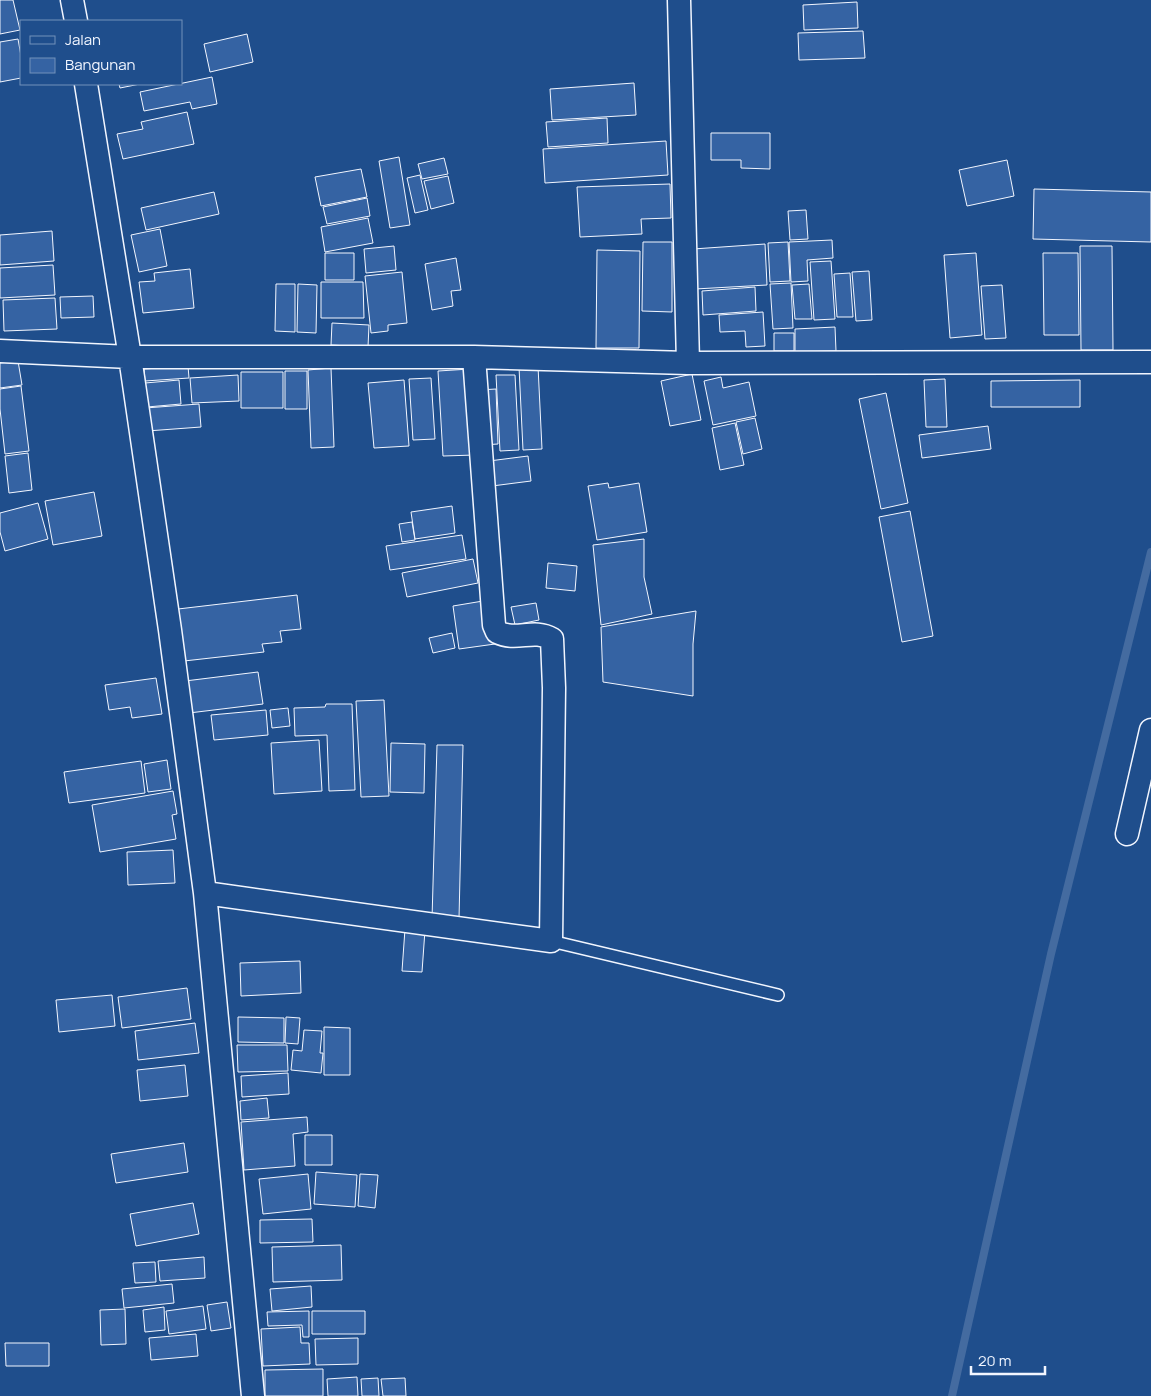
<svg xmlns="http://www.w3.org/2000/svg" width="1151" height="1396" font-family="Manrope,sans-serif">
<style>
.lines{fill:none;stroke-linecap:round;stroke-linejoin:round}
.stream{stroke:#446ba0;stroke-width:8}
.building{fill:#3563a3;stroke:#f2f6ff}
.lane-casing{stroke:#f2f6ff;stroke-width:14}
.street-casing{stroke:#f2f6ff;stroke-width:25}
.lane{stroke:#1f4e8c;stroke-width:11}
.street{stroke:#1f4e8c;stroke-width:22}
</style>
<rect width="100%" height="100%" fill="#1f4e8c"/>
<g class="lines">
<!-- stream -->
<path class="stream" d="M952,1396L1051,954L1151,552"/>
</g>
<!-- building -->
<path class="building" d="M0,0H13L20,30L0,34Z
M857,2L858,28L804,30L803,5Z
M863,31L865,58L799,60L798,33Z
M247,34L253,62L210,72L204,44Z
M18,39L21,56V78L0,82V42Z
M212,77L217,104L192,109L190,102L144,111L140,92Z
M634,83L636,115L552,120L550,89Z
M119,84H140L120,88Z
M187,112L194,144L123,159L117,134L143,129L141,122Z
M607,118L608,143L548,147L546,122Z
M711,133H770V169L741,168V160H711Z
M666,141L668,175L545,183L543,149Z
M399,157L410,225L390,228L379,161Z
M444,158L448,174L422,179L418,164Z
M1007,160L1014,196L967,206L959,170Z
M361,169L367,197L321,206L315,177Z
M420,175L428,210L415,213L407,178Z
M448,176L454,203L431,209L424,181Z
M670,184L671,218L641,219L642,234L580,237L577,187Z
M1034,189L1151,192V242L1033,239Z
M214,192L219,214L146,230L141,208Z
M367,198L370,216L327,224L323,207Z
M806,210L808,239L790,240L788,211Z
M368,218L373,243L325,252L321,227Z
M160,229L167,266L139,272L131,235Z
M52,231L54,261L0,265V235Z
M832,240L833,258L807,260L808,281L791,282L789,242Z
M643,242H672V312L642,311Z
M788,242L790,281L770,282L768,243Z
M765,244L767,285L695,289L693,249Z
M394,246L396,270L366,273L364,249Z
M1080,246H1112L1113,350H1081Z
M597,250L640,251L639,348H596Z
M325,253H354V280H325Z
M976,253L982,335L950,338L944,255Z
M1043,253H1078L1079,335H1044Z
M456,258L461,290L451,291L453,306L432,310L425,264Z
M831,261L835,319L814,320L810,262Z
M53,265L55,295L0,298V268Z
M190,269L194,308L143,313L139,282L155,281L154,273Z
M869,271L872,320L856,321L852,272Z
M402,272L407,323L388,325V331L371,333L365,276Z
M850,273L853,317H837L834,274Z
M321,282H363L364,318H321Z
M791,283L793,328L773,329L770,284Z
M276,284H295V332L275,331Z
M298,284L317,285L316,333L297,332Z
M809,284L812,319H795L792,285Z
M1002,285L1006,338L985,339L981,286Z
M755,287L756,311L703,315L702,291Z
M93,296L94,317L61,318L60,297Z
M55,298L57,329L4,331L3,300Z
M763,312L765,346L746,347L745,331L720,332L719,315Z
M332,323L369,325L368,347L331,345Z
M835,327L836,351L795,352V329Z
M774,333H794V351H774Z
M18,361L22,385L0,388V363Z
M188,366L189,378L145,381L144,369Z
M538,366L542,449L523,450L519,367Z
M331,368L334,447L311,448L308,370Z
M470,369L475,455L443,456L438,371Z
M285,371H307V409H285Z
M241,372H283V408H241Z
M692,374L701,420L670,426L661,381Z
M238,375L239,401L192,403L190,378Z
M496,375H515L519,450L500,451Z
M721,377L723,388L749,382L756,416L713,425L704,381Z
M431,378L435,439L413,440L409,379Z
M945,379L947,427H926L924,380Z
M179,380L181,404L147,407L145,383Z
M404,380L409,446L374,448L368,383Z
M1080,380V407H991V381Z
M21,386L29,451L5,454L0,409V389Z
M496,389L498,444L482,445L479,390Z
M886,393L908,503L881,509L859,399Z
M199,404L201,427L147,431L145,408Z
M755,418L762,449L743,454L736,422Z
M735,423L744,465L720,470L712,428Z
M988,426L991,449L922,458L919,435Z
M28,453L32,490L9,493L5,456Z
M528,456L531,481L492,486L489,461Z
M608,483L609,488L639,483L647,532L597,540L588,486Z
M94,492L102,536L53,545L45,501Z
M38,503L48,539L5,551L0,532V513Z
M452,506L455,533L415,539L411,512Z
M910,511L933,636L902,642L879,517Z
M412,522L415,540L402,542L399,524Z
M462,535L466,559L390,570L386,546Z
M644,539V577L652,614L601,625L593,545Z
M473,559L478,583L407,597L402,573Z
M548,563L577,566L575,591L546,588Z
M297,595L301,629L280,631L282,642L262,644L264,652L184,661L178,609Z
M489,600L495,644L459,649L453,606Z
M536,603L539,620L515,625L511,607Z
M696,611L693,644V696L603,682L601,627Z
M452,633L455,648L433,653L429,638Z
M258,672L263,704L189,713L185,681Z
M156,678L162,714L132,718L130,707L109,710L105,685Z
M384,700L389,796L361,797L356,701Z
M326,704H352L355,790L329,791L327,735L295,736L294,708L325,707Z
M288,708L290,726L272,728L270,710Z
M266,710L268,735L214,740L211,715Z
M319,740L322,791L274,794L271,743Z
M391,743L425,744L424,793L390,792Z
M437,745H463L459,919H432Z
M167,760L171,789L148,792L144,764Z
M141,761L145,793L69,803L64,772Z
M173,791L177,814L172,815L176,839L100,852L92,805Z
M173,850L175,883L128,885L127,852Z
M405,929L425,930L422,972L402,971Z
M300,961L301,993L241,996L240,963Z
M187,988L191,1019L122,1028L118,997Z
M112,995L115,1026L59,1032L56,1000Z
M238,1017L284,1018V1043L238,1042Z
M286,1017L300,1018L298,1044L285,1043Z
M195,1023L199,1053L138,1060L135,1031Z
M324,1027L350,1028V1075H324Z
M304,1030L322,1031L320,1053H323L321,1073L291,1070L293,1050L302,1051Z
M237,1045H287L288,1071L238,1072Z
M185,1065L188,1096L140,1101L137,1070Z
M288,1073L289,1094L242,1097L241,1076Z
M267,1098L269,1118L241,1120L240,1101Z
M307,1117L308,1132L293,1134L295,1166L244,1170L241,1122Z
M305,1135H332V1165H305Z
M184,1143L188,1172L116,1183L111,1154Z
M316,1172L357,1175L355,1207L314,1204Z
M308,1174L311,1209L263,1214L259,1179Z
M360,1174L378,1175L375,1208L358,1206Z
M193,1203L199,1234L136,1246L130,1214Z
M312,1219L313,1242L260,1243V1220Z
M341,1245L342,1280L273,1282L272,1247Z
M204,1257L205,1278L160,1281L158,1261Z
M155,1262L156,1282L135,1283L133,1263Z
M172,1284L174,1303L124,1308L122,1289Z
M311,1286L312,1307L272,1311L270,1289Z
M227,1302L231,1328L211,1331L207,1305Z
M203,1306L206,1329L169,1334L166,1311Z
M164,1307L165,1330L145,1332L143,1310Z
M125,1309L126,1344L101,1345L100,1310Z
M309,1311V1337H303L302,1325L268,1326L267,1312Z
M312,1311H365V1334H312Z
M300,1327L301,1343H309L310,1364L263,1366L261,1329Z
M196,1334L198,1356L151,1360L149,1338Z
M358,1338V1364L316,1365L315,1339Z
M5,1343H49V1366H6Z
M323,1369V1396H265V1370Z
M357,1377L358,1396H328L327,1379Z
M378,1378L379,1396H362L361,1379Z
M405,1378L406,1396H383L381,1379Z"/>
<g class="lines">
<!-- lane casing -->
<g class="lane-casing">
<path id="lane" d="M551,941L778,995"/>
</g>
<!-- street casing -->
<g class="street-casing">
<path id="street" d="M72,0L76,21
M679,0L688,363
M86,84L130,357L170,630L205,893L253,1396
M0,351L130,357H474L688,363L1151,362
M1127,834L1151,730
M205,893L551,941L554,688L552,639C533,628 517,642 497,632L494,625L474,357"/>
</g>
<!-- lane -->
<use href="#lane" class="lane"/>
<!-- street -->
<use href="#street" class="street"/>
</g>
<!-- legend -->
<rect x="20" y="20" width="162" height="65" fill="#1f4e8c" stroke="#7391ba"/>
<rect x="30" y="36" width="25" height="8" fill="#1f4e8c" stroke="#7391ba"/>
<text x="65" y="45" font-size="15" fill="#f2f6ff">Jalan</text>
<rect x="30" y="58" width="25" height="15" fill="#3563a3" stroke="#7391ba"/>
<text x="65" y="70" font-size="15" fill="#f2f6ff">Bangunan</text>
<!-- scale -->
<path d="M971 1366v8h74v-8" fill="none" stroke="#f2f6ff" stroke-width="2.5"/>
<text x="978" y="1366" font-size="15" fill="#f2f6ff" stroke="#1f4e8c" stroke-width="4" paint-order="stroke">20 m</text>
</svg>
